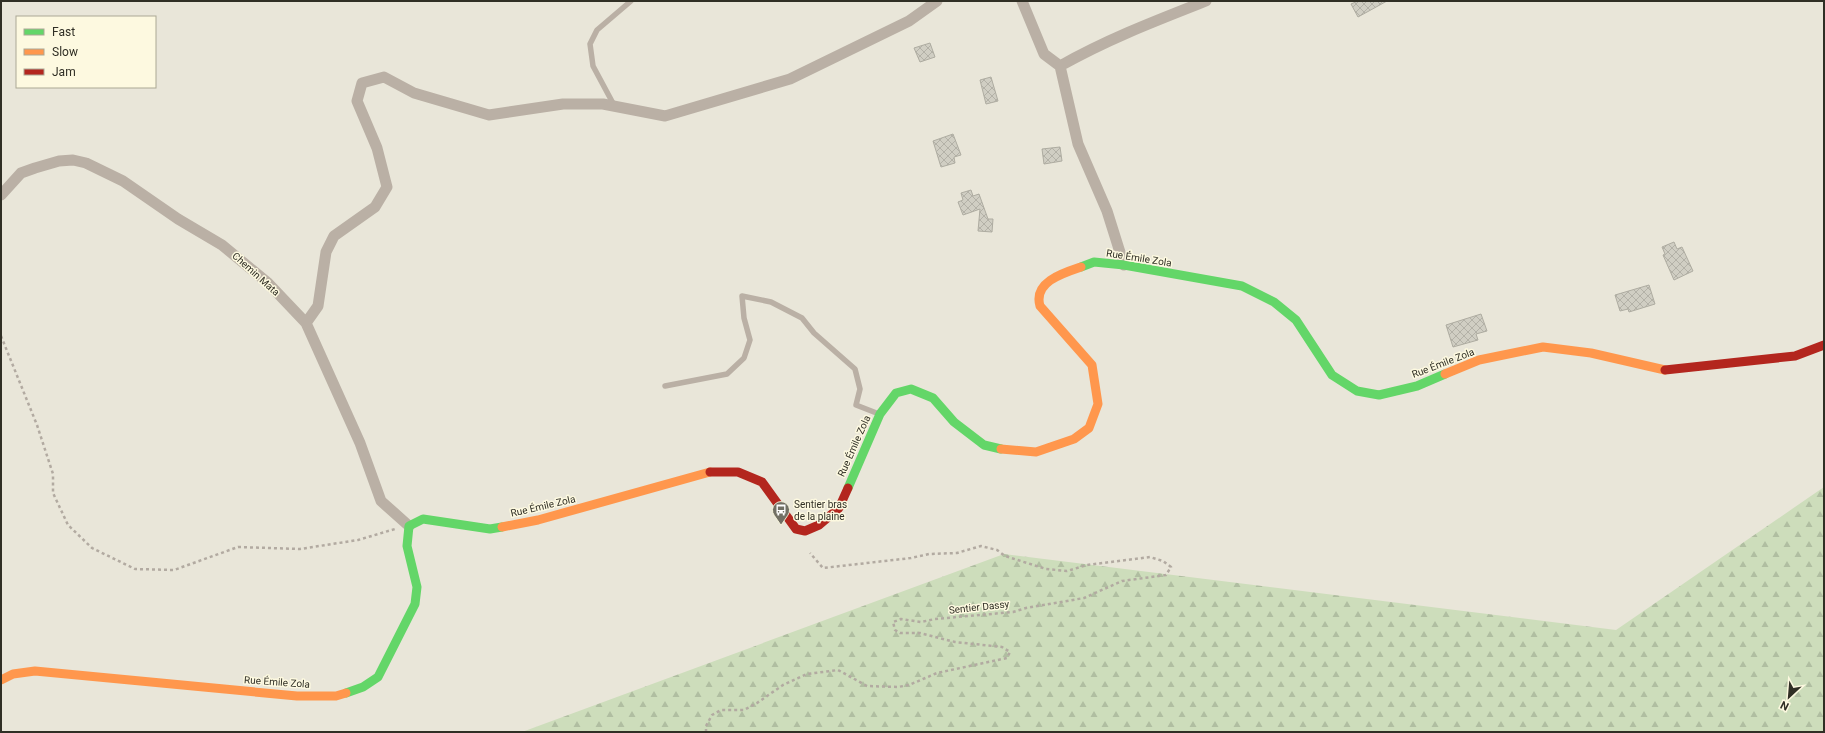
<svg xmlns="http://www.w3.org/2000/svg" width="1825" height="733" font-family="Roboto,sans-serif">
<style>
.forest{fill:url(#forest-firs)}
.building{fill:url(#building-cross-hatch);stroke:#aeaca1}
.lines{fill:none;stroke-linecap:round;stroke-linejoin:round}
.path{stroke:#b2aaa1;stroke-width:2.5;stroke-dasharray:3 3;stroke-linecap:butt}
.lane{stroke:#bab0a5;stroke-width:5.5}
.street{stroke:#bab0a5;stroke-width:11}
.fast{stroke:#63d668;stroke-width:9}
.slow{stroke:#ff974d;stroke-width:9}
.jam{stroke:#b3261e;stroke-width:9}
.labels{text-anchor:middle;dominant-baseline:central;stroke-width:3;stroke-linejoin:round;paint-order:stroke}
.street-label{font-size:10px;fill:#302f25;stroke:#fdf9e0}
.poi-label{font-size:10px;fill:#302f25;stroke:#fdf9e0;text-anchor:start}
</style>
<defs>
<pattern id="forest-firs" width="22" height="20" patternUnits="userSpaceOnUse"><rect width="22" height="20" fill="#cdddbb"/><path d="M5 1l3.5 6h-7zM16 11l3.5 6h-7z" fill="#b0bea1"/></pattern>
<pattern id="building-cross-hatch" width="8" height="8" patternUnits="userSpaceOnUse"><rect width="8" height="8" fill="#d0cec3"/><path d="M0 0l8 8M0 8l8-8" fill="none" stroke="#b3b1a7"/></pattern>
</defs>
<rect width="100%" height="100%" fill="#e9e6d9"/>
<!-- forest -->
<path class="forest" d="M1824,487V732H522L1004,554L1616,630Z"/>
<!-- building -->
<path class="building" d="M1358,1H1387L1358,17L1351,4Z
M930,43L935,57L920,62L914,48Z
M991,77L998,101L986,104L980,80Z
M953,134L961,155L954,157L955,163L941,167L933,141Z
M1060,147L1062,161L1044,164L1042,149Z
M971,190L973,196L979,194L988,219H993L992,232L978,231L980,209L963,215L958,202L963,200L961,193Z
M1674,242L1677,249L1682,247L1693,271L1674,280L1663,255L1665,254L1662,247Z
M1649,285L1655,304L1629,312L1628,309L1620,311L1615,295Z
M1481,314L1487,331L1476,334L1478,340L1453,347L1446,325Z"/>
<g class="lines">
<!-- path -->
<path class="path" d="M1,336L37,425L53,474V493L68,525L92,548L135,569L174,570L238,547L300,549L358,540L395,529
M706,732V726L712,715L721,710H744L757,703L783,685L807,674L838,670L867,686L898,687L909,685L937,673L1007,658L1010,652L1002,647L955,642L920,633H900L895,630L893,622L901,619L921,622L935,619L1013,612L1026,608L1084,598L1122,581L1166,575L1171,567L1163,561L1150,557L1087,565L1067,571L1046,569L1005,556L997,550L981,546L957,553L929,554L911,558L823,568L810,553"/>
<!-- lane -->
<path class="lane" d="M615,107L593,66L590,44L597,30L631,1
M665,386L727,374L744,358L750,340L744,318L742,296L771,302L802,318L814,333L855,369L860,389L856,405L879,414"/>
<!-- street -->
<path class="street" d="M1022,1L1044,54L1060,66L1078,144L1107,211L1124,265
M1060,66C1108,39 1155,21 1206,1
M1,195L21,173L35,168L59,161L73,160L86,163L123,181L178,219L222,245L268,283L306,323L360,443L381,501L409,526
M306,323L318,306L326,252L334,236L375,207L387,187L377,148L357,101L362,83L384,77L414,93L489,115L563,104H603L665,116L790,79L909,21L937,1"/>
<!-- fast -->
<path class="fast" d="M1081,267L1094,262L1124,265L1242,286L1274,302L1296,320L1332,375L1357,391L1379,395L1417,386L1445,374
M848,488L880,414L896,393L911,389L933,398L954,422L984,445L1001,449
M346,693L363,687L378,677L415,604L417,587L407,546L409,526L423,519L490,529L502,527"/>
<!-- slow -->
<path class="slow" d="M1445,374L1479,360L1543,347L1591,353L1665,370
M1001,449L1036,452L1074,439L1089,428L1098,404L1092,365L1040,306C1033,282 1063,273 1081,267
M502,527L538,520L710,472
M1,680L13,674L35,671L297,696H336L346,693"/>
<!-- jam -->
<path class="jam" d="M1665,370L1795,356L1824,345
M710,472H738L762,482L796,529L805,531L819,525L839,508L848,488"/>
</g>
<!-- icons -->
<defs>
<g id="bus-pin" transform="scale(0.9)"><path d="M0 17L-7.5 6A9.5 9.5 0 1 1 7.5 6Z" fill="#716f64" stroke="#fdf9e0"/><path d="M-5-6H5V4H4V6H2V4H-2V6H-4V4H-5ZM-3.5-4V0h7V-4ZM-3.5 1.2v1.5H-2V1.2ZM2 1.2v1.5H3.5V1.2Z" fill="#fff"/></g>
</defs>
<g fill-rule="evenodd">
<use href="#bus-pin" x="781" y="510"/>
</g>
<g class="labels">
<!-- street labels -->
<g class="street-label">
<text transform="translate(1139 258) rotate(9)">Rue Émile Zola</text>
<text transform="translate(256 274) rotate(42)">Chemin Mata</text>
<text transform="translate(1443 363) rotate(-21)">Rue Émile Zola</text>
<text transform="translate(854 446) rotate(-66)">Rue Émile Zola</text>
<text transform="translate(543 506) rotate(-13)">Rue Émile Zola</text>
<text transform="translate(979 607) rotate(-6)">Sentier Dassy</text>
<text transform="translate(277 682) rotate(4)">Rue Émile Zola</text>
</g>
<!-- poi labels -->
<g class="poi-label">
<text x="794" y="504">Sentier bras<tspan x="794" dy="12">de la plaine</tspan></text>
</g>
</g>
<!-- border -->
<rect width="1825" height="733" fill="none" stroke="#302f25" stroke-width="4"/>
<!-- legend -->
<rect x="16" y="16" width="140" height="72" fill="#fdf9e0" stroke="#aba895"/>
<rect x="24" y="29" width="20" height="6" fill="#63d668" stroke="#aba895"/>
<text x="52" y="36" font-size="12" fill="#302f25">Fast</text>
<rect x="24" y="49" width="20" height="6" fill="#ff974d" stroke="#aba895"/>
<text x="52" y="56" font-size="12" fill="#302f25">Slow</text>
<rect x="24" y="69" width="20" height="6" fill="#b3261e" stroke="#aba895"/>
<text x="52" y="76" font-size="12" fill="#302f25">Jam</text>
<!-- north arrow -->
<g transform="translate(1789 697) rotate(206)" stroke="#fdf9e0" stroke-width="3" paint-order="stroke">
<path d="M0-3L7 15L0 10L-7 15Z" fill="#302f25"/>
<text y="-6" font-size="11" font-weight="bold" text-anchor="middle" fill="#302f25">N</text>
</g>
</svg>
